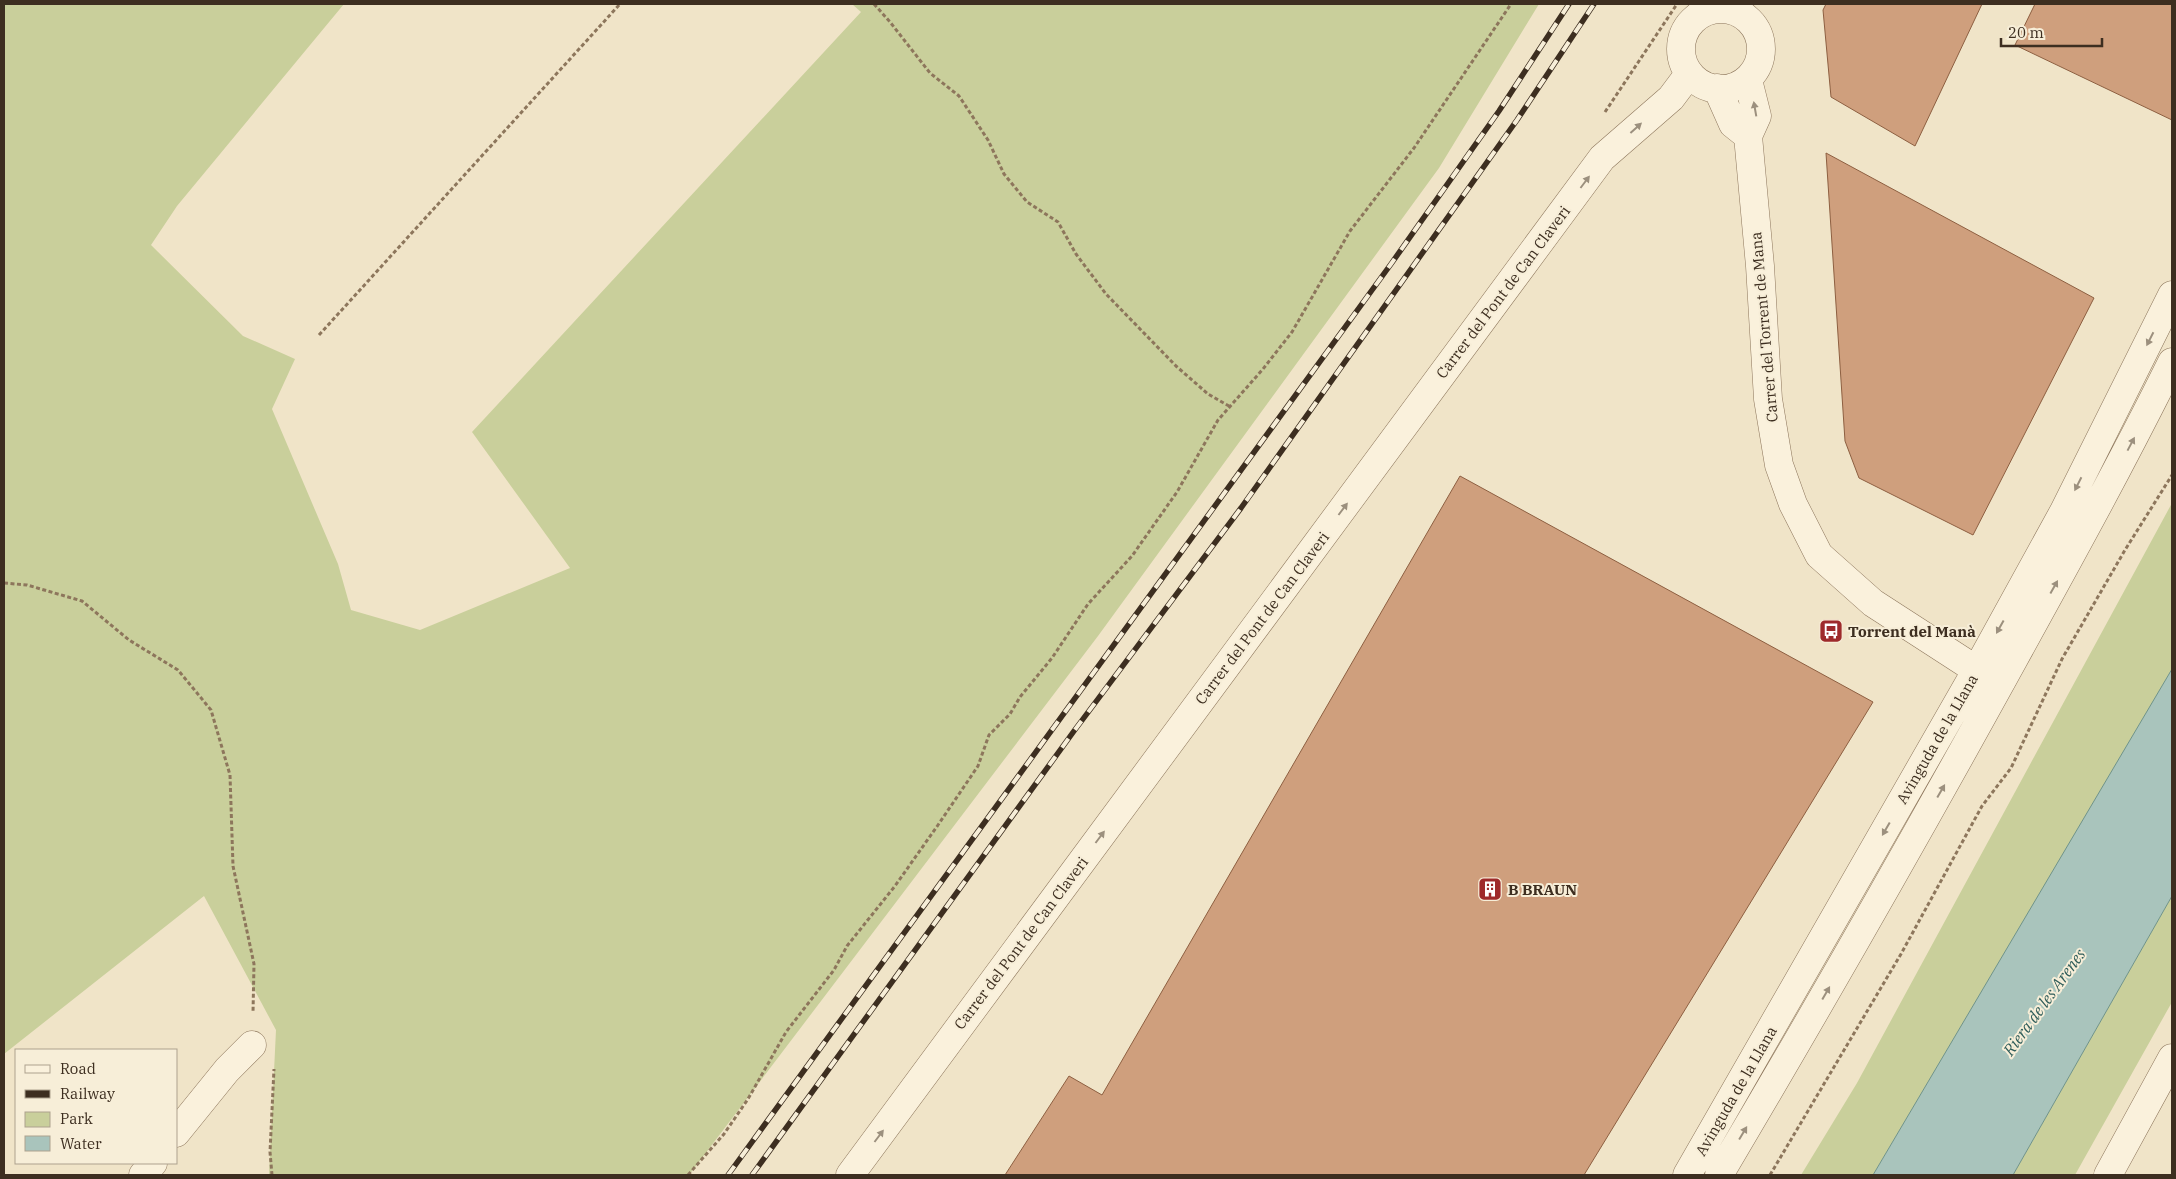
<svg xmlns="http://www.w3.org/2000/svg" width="2176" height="1179" font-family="'IBM Plex Serif',serif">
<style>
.green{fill:#c9cf9b}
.water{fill:#a9c4bc;stroke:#6f938a}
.building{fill:#cf9f7d;stroke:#8d5f41}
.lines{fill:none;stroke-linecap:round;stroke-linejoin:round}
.minor-casing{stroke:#8d765c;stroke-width:29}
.path{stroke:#8d765c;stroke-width:3;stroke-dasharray:4 2.5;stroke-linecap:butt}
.minor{stroke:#faf1dc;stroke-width:28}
.rail-casing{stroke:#3d2e20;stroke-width:5.5}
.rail{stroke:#f7eed8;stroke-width:4;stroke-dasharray:11;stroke-linecap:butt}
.oneway{fill:#9c907e}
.labels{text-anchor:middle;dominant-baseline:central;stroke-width:4;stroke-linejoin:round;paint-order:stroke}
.street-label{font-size:15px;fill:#3d2e20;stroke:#f7eed8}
.poi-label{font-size:15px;font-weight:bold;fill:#3d2e20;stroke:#f7eed8;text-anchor:start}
.water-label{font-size:16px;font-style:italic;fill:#2f5d5a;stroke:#f7eed8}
</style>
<rect width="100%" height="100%" fill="#f0e4c8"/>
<!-- green -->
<path class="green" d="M4,4H344L177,206L151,245L243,336L295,359L272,409L338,564L351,610L420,630L570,568L472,432L861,12L852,4H1539L1439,168L1098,636L689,1175H269L276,1030L204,896L4,1054Z
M2172,503V669L2155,701L1873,1175H1801L1857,1083Z
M2172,896V1002L2075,1175H2013Z"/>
<!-- water -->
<path class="water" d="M2172,669V896L2013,1175H1873Z"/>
<!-- building -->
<path class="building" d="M1826,4H1982L1915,146L1831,97L1823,10Z
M2035,4H2172V120L2015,45Z
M1826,153L2094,298L1973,535L1859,478L1845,441Z
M1460,476L1873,702L1584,1175H1005L1069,1076L1102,1095Z"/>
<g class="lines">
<!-- minor casing -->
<g class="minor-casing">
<path id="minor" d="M1681 49a40 40 0 1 1 80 0a40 40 0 1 1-80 0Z
M1748,80L1757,116L1748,136L1760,266L1768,399L1779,465L1793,504L1819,555L1873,603L1992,680
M1717,88L1733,124L1748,136
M176,1133L227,1070L252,1045
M143,1175L153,1163
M850,1175L1602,158L1671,98L1689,74
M1687,1175L1976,671L2064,511L2172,295
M1719,1175C1815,1013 1909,849 2000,684C2059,577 2118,471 2172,362
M2108,1175L2172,1058"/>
</g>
<!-- path -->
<path class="path" d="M874,4L890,22L930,73L959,96L988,140L1004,174L1027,202L1058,222L1076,254L1106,294L1176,366L1208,394L1229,406
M1605,112L1677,4
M319,335L620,4
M4,583L27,585L82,601L129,640L178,670L211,710L230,775L233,866L254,964L253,1013
M272,1175L270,1152L274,1069
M688,1175L724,1134L748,1099L786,1032L834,970L847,946L895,886L938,825L978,766L989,735L1010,714L1020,697L1052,658L1088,604L1132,556L1177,492L1218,420L1263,369L1292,332L1350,231L1414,148L1511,4
M1770,1175L1901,954L1982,806L2011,768L2062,659L2125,550L2172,475"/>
<!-- minor -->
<use href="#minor" class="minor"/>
<!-- rail casing -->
<g class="rail-casing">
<path id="rail" d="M728,1175L1391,264L1499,111L1569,4
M752,1175L1074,731L1241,508L1517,120L1594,4"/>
</g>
<!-- rail -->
<use href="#rail" class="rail"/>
</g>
<!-- one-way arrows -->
<defs><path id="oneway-solid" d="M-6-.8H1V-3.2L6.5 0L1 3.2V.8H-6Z" transform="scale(1.25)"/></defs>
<g class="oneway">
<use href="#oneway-solid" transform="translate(1755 109) rotate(-100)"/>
<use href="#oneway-solid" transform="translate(1636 128) rotate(-42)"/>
<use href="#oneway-solid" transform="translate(1585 182) rotate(-53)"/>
<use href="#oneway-solid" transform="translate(2150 339) rotate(117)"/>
<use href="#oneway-solid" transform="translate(2131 444) rotate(-62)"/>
<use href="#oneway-solid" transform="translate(2078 484) rotate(117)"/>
<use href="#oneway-solid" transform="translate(1343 509) rotate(-53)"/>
<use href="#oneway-solid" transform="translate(2054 587) rotate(-61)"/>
<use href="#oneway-solid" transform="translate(2000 627) rotate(119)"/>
<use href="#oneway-solid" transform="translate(1941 791) rotate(-60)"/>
<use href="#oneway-solid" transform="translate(1886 829) rotate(120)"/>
<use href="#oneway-solid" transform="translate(1100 837) rotate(-53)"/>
<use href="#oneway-solid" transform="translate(1826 993) rotate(-60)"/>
<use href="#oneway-solid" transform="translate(1743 1133) rotate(-59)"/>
<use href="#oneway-solid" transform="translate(879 1136) rotate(-53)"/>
</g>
<!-- icons -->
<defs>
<g id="bus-square" transform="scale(1.25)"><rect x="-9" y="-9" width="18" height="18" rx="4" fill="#9e2a2b" stroke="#f7eed8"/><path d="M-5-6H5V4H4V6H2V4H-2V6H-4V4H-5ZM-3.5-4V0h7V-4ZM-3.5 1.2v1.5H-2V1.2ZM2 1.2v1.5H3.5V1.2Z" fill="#fff"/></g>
<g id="building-square" transform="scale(1.25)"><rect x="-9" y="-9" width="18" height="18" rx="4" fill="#9e2a2b" stroke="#f7eed8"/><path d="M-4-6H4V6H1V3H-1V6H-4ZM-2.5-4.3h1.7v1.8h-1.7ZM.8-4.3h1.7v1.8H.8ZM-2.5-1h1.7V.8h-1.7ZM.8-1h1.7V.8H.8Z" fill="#fff"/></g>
</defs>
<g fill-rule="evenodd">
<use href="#bus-square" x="1831" y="631"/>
<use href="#building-square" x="1490" y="889"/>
</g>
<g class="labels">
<!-- street labels -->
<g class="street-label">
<text transform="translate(1503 292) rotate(-53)">Carrer del Pont de Can Claveri</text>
<text transform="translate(1764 327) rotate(-95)">Carrer del Torrent de Mana</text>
<text transform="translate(1262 618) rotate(-53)">Carrer del Pont de Can Claveri</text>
<text transform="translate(1937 739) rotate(-60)">Avinguda de la Llana</text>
<text transform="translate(1021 943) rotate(-53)">Carrer del Pont de Can Claveri</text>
<text transform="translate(1736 1091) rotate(-60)">Avinguda de la Llana</text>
</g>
<!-- poi labels -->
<g class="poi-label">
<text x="1848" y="631">Torrent del Manà</text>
<text x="1508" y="889">B BRAUN</text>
</g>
<!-- water labels -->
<g class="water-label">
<text transform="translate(2044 1002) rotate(-54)">Riera de les Arenes</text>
</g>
</g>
<!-- border -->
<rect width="2176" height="1179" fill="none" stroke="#3d2e20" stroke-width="10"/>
<!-- legend -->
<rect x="15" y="1049" width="162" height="115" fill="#f7eed8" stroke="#ada18e"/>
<rect x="25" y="1065" width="25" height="8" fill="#faf1dc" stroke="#ada18e"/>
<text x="60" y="1074" font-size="15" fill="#3d2e20">Road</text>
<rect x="25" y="1090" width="25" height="8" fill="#3d2e20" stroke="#ada18e"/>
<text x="60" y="1099" font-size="15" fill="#3d2e20">Railway</text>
<rect x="25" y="1112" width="25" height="15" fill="#c9cf9b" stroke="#ada18e"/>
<text x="60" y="1124" font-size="15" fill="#3d2e20">Park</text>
<rect x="25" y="1136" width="25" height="15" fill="#a9c4bc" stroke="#ada18e"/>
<text x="60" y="1149" font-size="15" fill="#3d2e20">Water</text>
<!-- scale -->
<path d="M2001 38v8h101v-8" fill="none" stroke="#3d2e20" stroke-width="2.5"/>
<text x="2008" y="38" font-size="15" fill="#3d2e20" stroke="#f7eed8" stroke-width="4" paint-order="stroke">20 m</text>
</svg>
